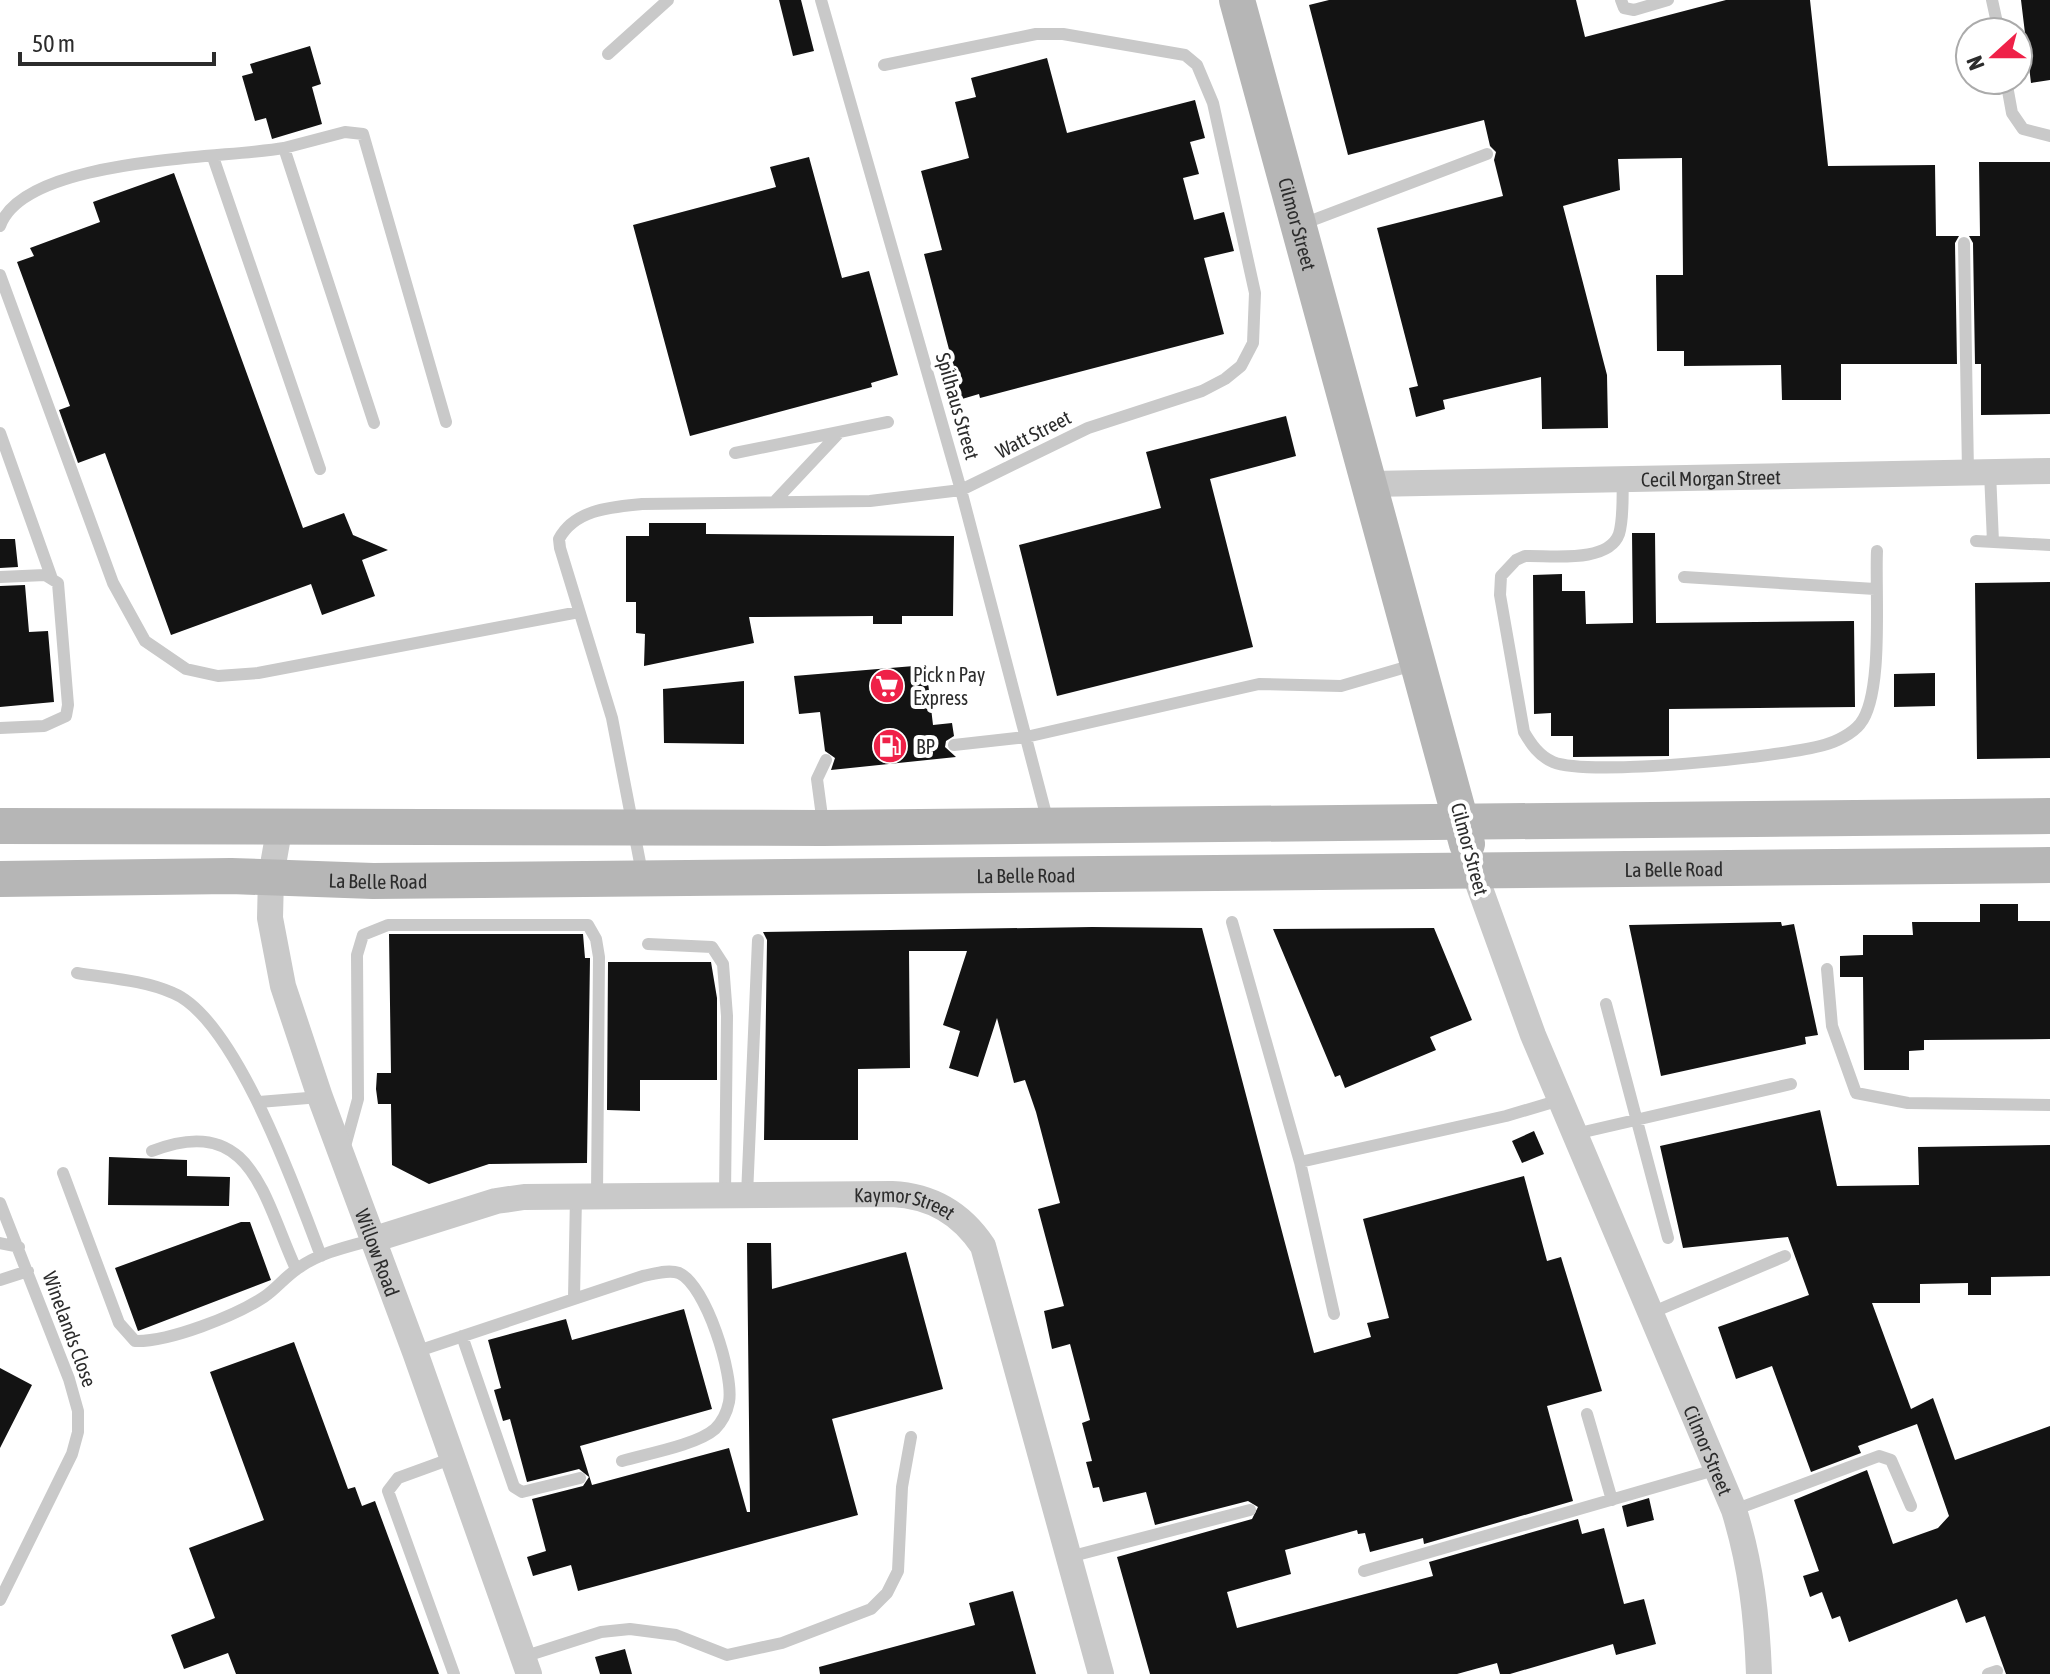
<svg xmlns="http://www.w3.org/2000/svg" width="2050" height="1674" font-family="'Asap Condensed',sans-serif">
<style>
.building{fill:#131313}
.lines{fill:none;stroke-linecap:round;stroke-linejoin:round}
.lane{stroke:#c9c9c9;stroke-width:12}
.street{stroke:#c9c9c9;stroke-width:26}
.secondary{stroke:#b6b6b6;stroke-width:36}
.labels{text-anchor:middle;dominant-baseline:central;stroke-width:8;stroke-linejoin:round;paint-order:stroke}
.street-label{font-size:20px;fill:#2c2c2c;stroke:#fff}
.poi-label{font-size:20px;fill:#2c2c2c;stroke:#fff;text-anchor:start}
</style>
<rect width="100%" height="100%" fill="#fff"/>
<!-- building -->
<path class="building" d="M779,0H801L814,51L793,56Z
M1329,0H1576L1585,37L1726,0H1810L1828,166L1935,165L1936,236H1959L1955,243L1957,364H1841V400H1782L1781,365L1684,366V351H1657L1656,275H1683L1682,158L1618,159L1620,190L1563,206L1607,375L1608,428L1542,429L1541,377L1443,400L1445,409L1416,417L1409,388L1418,386L1377,228L1503,196L1494,160L1496,152L1490,146L1484,120L1348,155L1309,5Z
M2021,0H2050V80L2031,83Z
M310,46L321,84L312,87L322,124L272,139L266,118L255,121L242,76L253,73L250,64Z
M1047,58L1067,133L1195,100L1205,138L1190,142L1199,174L1183,178L1194,220L1224,212L1234,251L1204,258L1224,334L980,398L979,394L962,399L924,254L942,250L921,171L969,158L955,102L976,97L971,78Z
M809,157L842,278L869,271L898,375L871,383L872,387L690,436L633,225L776,187L770,167Z
M1979,162H2050V414L1981,415V364H1975L1973,243L1969,236H1980Z
M174,173L303,528L344,513L353,535L388,550L362,560L375,596L322,615L311,584L171,635L105,453L78,463L59,410L70,406L17,262L34,256L30,248L100,222L93,202Z
M1286,416L1296,456L1210,479L1253,647L1057,696L1019,545L1161,508L1146,452Z
M649,523H706V534L954,536L953,616H902V624H873V616L749,617L754,643L644,666L645,634L636,633V602H626V536H649Z
M1632,533H1655L1656,623L1854,621L1855,707L1669,709V756L1573,757V736H1551V713L1534,714L1533,575L1562,574V591H1585L1586,624L1633,623Z
M0,539H15L18,567L0,568Z
M2050,582V758L1977,759L1975,583Z
M25,585L29,632L48,631L54,702L0,707V586Z
M926,665L933,725L952,723L954,736L946,741L945,747L956,757L831,770L835,758L825,751L820,712L799,714L794,676Z
M1935,673V706L1894,707V674Z
M744,681V744L664,743L663,689Z
M1980,904H2018V921H2050V1039L1924,1040V1050L1909,1051V1070H1864L1863,977H1840V956L1863,955V935H1913L1912,922H1980Z
M1781,922L1782,926L1794,924L1818,1035L1805,1037L1806,1044L1661,1076L1629,925Z
M1092,927L1202,928L1314,1353L1371,1337L1367,1323L1389,1318L1363,1219L1524,1176L1547,1261L1561,1257L1602,1391L1547,1406L1573,1501L1424,1544L1423,1538L1370,1552L1365,1533L1358,1534L1357,1530L1285,1550L1291,1574L1227,1592L1237,1628L1433,1576L1429,1562L1578,1519L1582,1534L1604,1528L1624,1604L1644,1599L1656,1644L1616,1655L1613,1644L1510,1674H1500L1497,1663L1457,1674H1150L1117,1557L1252,1519L1258,1507L1248,1501L1155,1525L1146,1492L1103,1502L1099,1487L1093,1488L1086,1462L1092,1461L1082,1423L1090,1420L1070,1344L1052,1349L1044,1311L1064,1306L1038,1209L1060,1203L1036,1112L1025,1080L1014,1083L997,1018L978,1077L949,1068L960,1031L943,1025L967,951H909L910,1068L858,1069V1140H764L767,940L763,932Z
M1434,928L1472,1020L1430,1037L1436,1050L1345,1088L1340,1075L1335,1077L1273,929Z
M389,934H583L585,958H590L587,1163L489,1164L429,1184L392,1165L391,1104H378L376,1089L377,1073H391Z
M608,962H711L717,998V1080H640V1111L607,1110Z
M1820,1110L1837,1186L1919,1185L1918,1147L2050,1145V1276L1991,1277V1295H1968V1283L1920,1284V1303H1872L1911,1409L1933,1398L1955,1460L2050,1426V1674H2006L1985,1616L1966,1623L1957,1599L1849,1642L1840,1616L1832,1619L1822,1592L1810,1597L1803,1576L1819,1571L1794,1500L1867,1470L1893,1544L1938,1528L1949,1516L1917,1424L1858,1446L1861,1453L1811,1472L1772,1366L1736,1379L1718,1327L1809,1295L1788,1237L1683,1248L1660,1146Z
M1534,1131L1544,1154L1522,1163L1512,1141Z
M109,1157L187,1160V1176L230,1177L229,1206L108,1205Z
M241,1222H250L271,1280L138,1331L115,1268Z
M747,1243H771L772,1289L906,1252L943,1389L832,1419L858,1515L578,1591L571,1565L533,1576L527,1557L546,1551L532,1499L583,1486L589,1477L579,1469L527,1482L510,1419L503,1421L494,1390L501,1388L488,1340L566,1319L572,1340L684,1309L712,1409L580,1446L592,1485L729,1448L747,1512H750Z
M294,1342L348,1489L355,1487L362,1506L375,1501L439,1674H236L228,1653L184,1669L171,1635L215,1618L189,1548L264,1520L210,1372Z
M0,1368L32,1385L0,1448Z
M1649,1498L1654,1520L1627,1527L1622,1506Z
M1013,1591L1036,1674H820L819,1667L975,1625L969,1603Z
M625,1649L632,1674H600L595,1657Z"/>
<g class="lines">
<!-- lane -->
<path class="lane" d="M821,0L961,490L1048,822
M1621,0L1624,8L1634,10L1668,0
M1992,0L1999,32
M608,54L668,0
M2006,80L2012,113L2023,129L2050,136
M284,148L345,132L363,134L446,422
M213,157L320,469
M1300,225L1487,154
M0,226C25,157 220,159 284,148L374,423
M1964,243L1968,472
M0,275L113,583L145,641L186,669L218,676L258,673L579,612
M0,433L51,576
M735,453L888,422
M1990,472L1993,542
M1623,478C1622,495 1624,518 1619,534C1608,564 1550,555 1525,556L1516,560L1501,576L1500,595L1524,732C1531,744 1539,756 1553,762C1590,777 1781,757 1824,745C1836,742 1853,733 1860,724C1884,695 1875,591 1877,551
M776,500L838,434
M1976,541L2050,545
M0,577L45,575L58,583L68,705L66,716L44,726L0,728
M1684,577L1875,589
M954,745L1026,737L1259,684L1341,686L1413,665
M823,824L817,779L826,760
M642,873L612,718L560,548L559,539C575,509 612,507 642,504L870,501L961,490L1088,428L1202,391L1225,379L1241,366L1253,343L1255,293L1213,103L1197,65L1185,55L1063,34H1036L884,65
M1232,922L1300,1162L1334,1314
M648,944L712,947L723,964L727,1016L725,1195
M1827,969L1832,1026L1856,1093L1908,1103L2050,1105
M77,973C108,978 144,980 173,993C236,1019 297,1193 321,1256
M1606,1004L1668,1238
M259,1102L320,1097
M1575,1134L1791,1084
M344,1150L358,1099L357,955L363,935L388,925H588L596,939L599,957L597,1196
M152,1151C252,1112 263,1197 296,1269
M1300,1162L1506,1116L1560,1100
M63,1173L119,1323L135,1341C169,1342 235,1316 264,1297C276,1289 285,1277 297,1269C319,1253 346,1247 372,1240
M747,1195L758,940
M0,1203L69,1379L78,1411V1432L72,1454L0,1600
M0,1243L19,1247
M0,1280L28,1271
M574,1298L576,1197
M1651,1313L1785,1256
M462,1336L514,1487L522,1492L580,1478
M415,1352L643,1276C654,1274 668,1269 679,1273C706,1285 734,1375 729,1402C727,1412 722,1422 715,1429C697,1445 646,1454 622,1461
M1587,1414L1612,1500
M453,1458L398,1478L388,1491L454,1674
M1734,1510L1879,1456L1891,1460L1911,1506
M1069,1557L1250,1510
M1364,1571L1718,1469
M523,1657L601,1632L630,1629L676,1635L727,1655L782,1643L871,1609L887,1593L898,1571L902,1487L911,1437
M1988,1674L1997,1671"/>
<!-- street -->
<g class="street">
<path id="s1" d="M1371,484L2050,471"/>
<path id="s2" d="M280,825L271,876L270,918L283,986L320,1097L415,1352L529,1674"/>
<path id="s3" d="M1474,872L1533,1035L1734,1510C1751,1565 1757,1617 1759,1674"/>
<path id="s4" d="M372,1240L496,1201L524,1197L892,1194C932,1196 961,1213 983,1246L1101,1674"/>
</g>
<!-- secondary -->
<g class="secondary">
<path id="s5" d="M1237,0L1467,844"/>
<path d="M0,826L823,828L2050,816"/>
<path id="s6" d="M0,879L231,876L373,881L2050,865"/>
</g>
</g>
<!-- icons -->
<defs>
<g id="supermarket-disc" transform="scale(1.8)"><circle r="9.5" fill="#ef2148" stroke="#fff"/><path d="M-6-5.5h2.5l.6 2H6L4.5 2H-2.5L-4.4-4H-6ZM-1.5 3.2a1.3 1.3 0 1 0 .1 0ZM3 3.2a1.3 1.3 0 1 0 .1 0Z" fill="#fff"/></g>
<g id="fuel-disc" transform="scale(1.8)"><circle r="9.5" fill="#ef2148" stroke="#fff"/><path d="M-5.5-6h7V0h2V4h1.3V-2.5L3-4.5l.8-.8L6-3V5H2.5V1h-1V6h-7ZM-4.2-4.7v3.2H.2V-4.7Z" fill="#fff"/></g>
</defs>
<g fill-rule="evenodd">
<use href="#supermarket-disc" x="887" y="686"/>
<use href="#fuel-disc" x="890" y="746"/>
</g>
<g class="labels">
<!-- street labels -->
<g class="street-label">
<text stroke="none"><textPath href="#s5" startOffset="232">Cilmor Street</textPath></text>
<text transform="translate(958 406) rotate(74)">Spilhaus Street</text>
<text transform="translate(1033 434) rotate(-27)">Watt Street</text>
<text stroke="none"><textPath href="#s1" startOffset="340">Cecil Morgan Street</textPath></text>
<text transform="translate(1470 849) rotate(75)">Cilmor Street</text>
<text stroke="none"><textPath href="#s6" startOffset="1674">La Belle Road</textPath></text>
<text stroke="none"><textPath href="#s6" startOffset="1026">La Belle Road</textPath></text>
<text stroke="none"><textPath href="#s6" startOffset="378">La Belle Road</textPath></text>
<text stroke="none"><textPath href="#s4" startOffset="540">Kaymor Street</textPath></text>
<text stroke="none"><textPath href="#s2" startOffset="446">Willow Road</textPath></text>
<text transform="translate(70 1329) rotate(70)">Winelands Close</text>
<text stroke="none"><textPath href="#s3" startOffset="624">Cilmor Street</textPath></text>
</g>
<!-- poi labels -->
<g class="poi-label">
<text x="913" y="674">Pick n Pay<tspan x="913" dy="23">Express</tspan></text>
<text x="916" y="746">BP</text>
</g>
</g>
<!-- north arrow -->
<g transform="translate(1994 56) rotate(249)"><circle r="38" fill="#ffffff" stroke="#ababab" stroke-width="2"/>
<path d="M0-6L14 30L0 20L-14 30Z" fill="#ef2148"/>
<text y="-12" font-size="22" font-weight="bold" text-anchor="middle" fill="#2c2c2c">N</text>
</g>
<!-- scale -->
<path d="M20 52v12h194v-12" fill="none" stroke="#2c2c2c" stroke-width="4"/>
<text x="32" y="52" font-size="24" fill="#2c2c2c" stroke="#ffffff" stroke-width="6" paint-order="stroke">50 m</text>
</svg>
